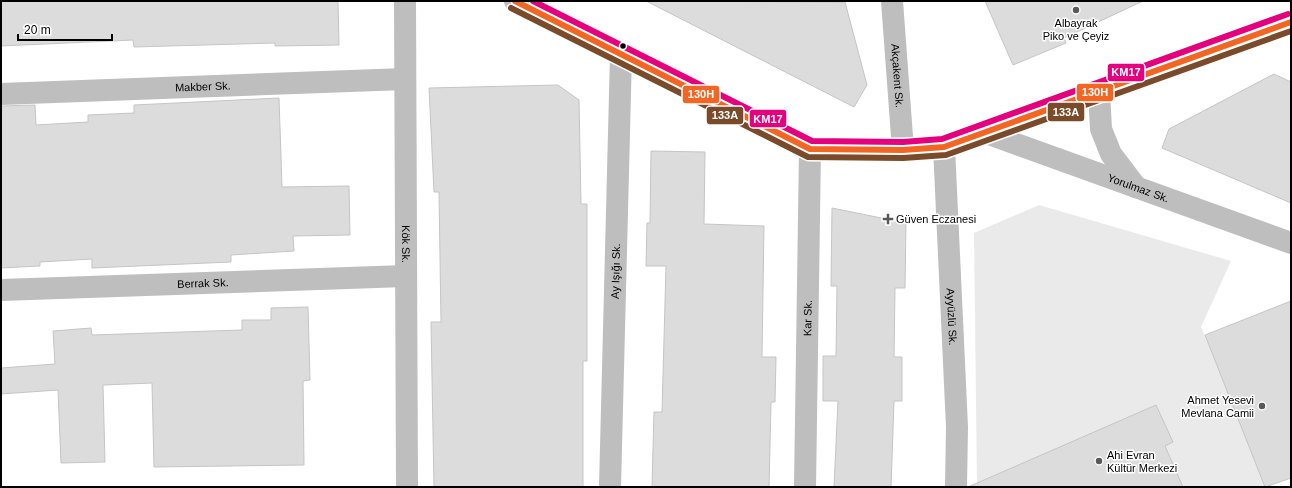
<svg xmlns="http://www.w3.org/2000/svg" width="1292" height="488" font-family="Helvetica,sans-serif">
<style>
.green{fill:#eaeaea}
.building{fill:#dcdcdc;stroke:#c5c5c5}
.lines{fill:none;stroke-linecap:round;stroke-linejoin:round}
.minor{stroke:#bebebe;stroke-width:22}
.bus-1-casing{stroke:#fff;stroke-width:9}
.bus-2-casing{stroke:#fff;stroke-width:9}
.bus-3-casing{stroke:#fff;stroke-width:9}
.bus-1{stroke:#f26522;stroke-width:6}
.bus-2{stroke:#7a4b2a;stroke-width:6}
.bus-3{stroke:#e5007d;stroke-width:6}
.poi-dot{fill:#595959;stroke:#fff;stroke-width:1.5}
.bus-dot{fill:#000;stroke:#fff;stroke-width:1.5}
.labels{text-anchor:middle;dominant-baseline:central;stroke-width:3;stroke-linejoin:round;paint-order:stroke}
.poi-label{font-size:11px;fill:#000;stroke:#fff;text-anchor:start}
.street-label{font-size:11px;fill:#000;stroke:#fff}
.line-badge{stroke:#fff;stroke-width:1.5}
.badge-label{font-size:11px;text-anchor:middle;font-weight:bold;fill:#fff}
</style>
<rect width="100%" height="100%" fill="#fff"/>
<!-- green -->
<path class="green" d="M1039,205L1231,261L1201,327L1272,487H977L974,233Z"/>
<!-- building -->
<path class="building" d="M1,1H338L339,45L275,46V43L134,47L133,40L1,46Z
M646,1L845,2L867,85L854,107Z
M985,1H1143L1064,38L1066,43L1013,65Z
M1274,74L1291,82V203L1162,148L1169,129Z
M558,85L579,100L581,204H587V361H583V487H434L431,322H441L439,192H434L429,88Z
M279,98L282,187L349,186L350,235L293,236L294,251L231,255V262L92,268V259L40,262V266L1,268V106L35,105L36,125L88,122V115L134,113V105Z
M651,151L705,152L704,224L764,226L762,357H776L775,402H771L769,487H652L654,412H662L666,266H646L647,223H650Z
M832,208L906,223L905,288H895L894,357H902V401H894L891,487H834L838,401H823V356H836L837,286H831Z
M1291,301V478L1265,487L1205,335Z
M308,307L310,380L303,381L304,465L154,467L152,383L103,385L105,462L61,463L58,390L1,394V368L55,364L53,331L91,328L92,335L242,330V320H271V308Z
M1156,405L1173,442L1165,446L1183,487H968Z"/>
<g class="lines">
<!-- minor -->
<g class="minor">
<path id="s1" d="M405,1L407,487"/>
<path d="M515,1L810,149L903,150L944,147L1291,22"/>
<path id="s2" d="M892,1L903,150"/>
<path d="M1099,92L1101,129L1111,154L1136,187"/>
<path id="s3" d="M1,94L405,79"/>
<path id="s4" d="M986,133L1291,243"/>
<path id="s5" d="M944,147L957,427L956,487"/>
<path id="s6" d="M1,290L405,276"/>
<path id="s7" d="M610,487L621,54"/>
<path id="s8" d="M805,487L810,149"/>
</g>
<!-- bus-1 casing -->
<g class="bus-1-casing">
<path id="bus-1" d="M515,1L810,149L903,150L944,147L1291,22"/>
</g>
<!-- bus-2 casing -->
<g class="bus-2-casing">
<path id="bus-2" d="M511,8L808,157L903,158L946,155L1291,31"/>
</g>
<!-- bus-3 casing -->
<g class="bus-3-casing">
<path id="bus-3" d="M533,1L812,141L903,142L942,139L1288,14"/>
</g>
<!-- bus-1 -->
<use href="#bus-1" class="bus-1"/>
<!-- bus-2 -->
<use href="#bus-2" class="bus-2"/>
<!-- bus-3 -->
<use href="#bus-3" class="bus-3"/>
</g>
<!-- markers -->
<g class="poi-dot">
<circle cx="1076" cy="10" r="4"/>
<path d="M886 213h4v4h4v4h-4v4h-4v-4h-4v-4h4z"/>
<circle cx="1262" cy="406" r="4"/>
<circle cx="1099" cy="461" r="4"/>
</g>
<circle class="bus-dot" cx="623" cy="46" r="3.5"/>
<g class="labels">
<!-- poi labels -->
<g class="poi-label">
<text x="1076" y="23" text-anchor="middle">Albayrak<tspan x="1076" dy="13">Piko ve Çeyiz</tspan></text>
<text x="896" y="219">Güven Eczanesi</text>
<text x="1254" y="400" text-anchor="end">Ahmet Yesevi<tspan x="1254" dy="13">Mevlana Camii</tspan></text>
<text x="1107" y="455">Ahi Evran<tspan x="1107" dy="13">Kültür Merkezi</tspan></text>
</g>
<!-- street labels -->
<g class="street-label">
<text stroke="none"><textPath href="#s2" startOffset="75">Akçakent Sk.</textPath></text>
<text stroke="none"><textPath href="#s3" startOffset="202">Makber Sk.</textPath></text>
<text stroke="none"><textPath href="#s4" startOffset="162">Yorulmaz Sk.</textPath></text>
<text stroke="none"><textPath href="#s1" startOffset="243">Kök Sk.</textPath></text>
<text stroke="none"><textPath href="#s7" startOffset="216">Ay Işığı Sk.</textPath></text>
<text stroke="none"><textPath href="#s6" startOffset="202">Berrak Sk.</textPath></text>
<text stroke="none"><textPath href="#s5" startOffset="170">Ayyüzlü Sk.</textPath></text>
<text stroke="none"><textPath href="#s8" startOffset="169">Kar Sk.</textPath></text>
</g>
</g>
<g class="line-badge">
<rect x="1107" y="63" width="38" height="19" rx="4" fill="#e5007d"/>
<rect x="1076" y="83" width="38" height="19" rx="4" fill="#f26522"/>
<rect x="682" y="85" width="38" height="19" rx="4" fill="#f26522"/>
<rect x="1047" y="102" width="38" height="20" rx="4" fill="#7a4b2a"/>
<rect x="706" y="106" width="38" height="19" rx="4" fill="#7a4b2a"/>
<rect x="749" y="109" width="38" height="19" rx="4" fill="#e5007d"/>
</g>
<g class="badge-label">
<text x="1126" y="76">KM17</text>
<text x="1095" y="96">130H</text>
<text x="701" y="98">130H</text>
<text x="1066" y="116">133A</text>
<text x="725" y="119">133A</text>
<text x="768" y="123">KM17</text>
</g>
<!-- border -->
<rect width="1292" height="488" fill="none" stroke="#000000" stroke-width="4"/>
<!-- scale -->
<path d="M18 34v6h94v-6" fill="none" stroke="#000000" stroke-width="2"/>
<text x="24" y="34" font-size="12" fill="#000000" stroke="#ffffff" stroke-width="3" paint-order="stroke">20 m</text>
</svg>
